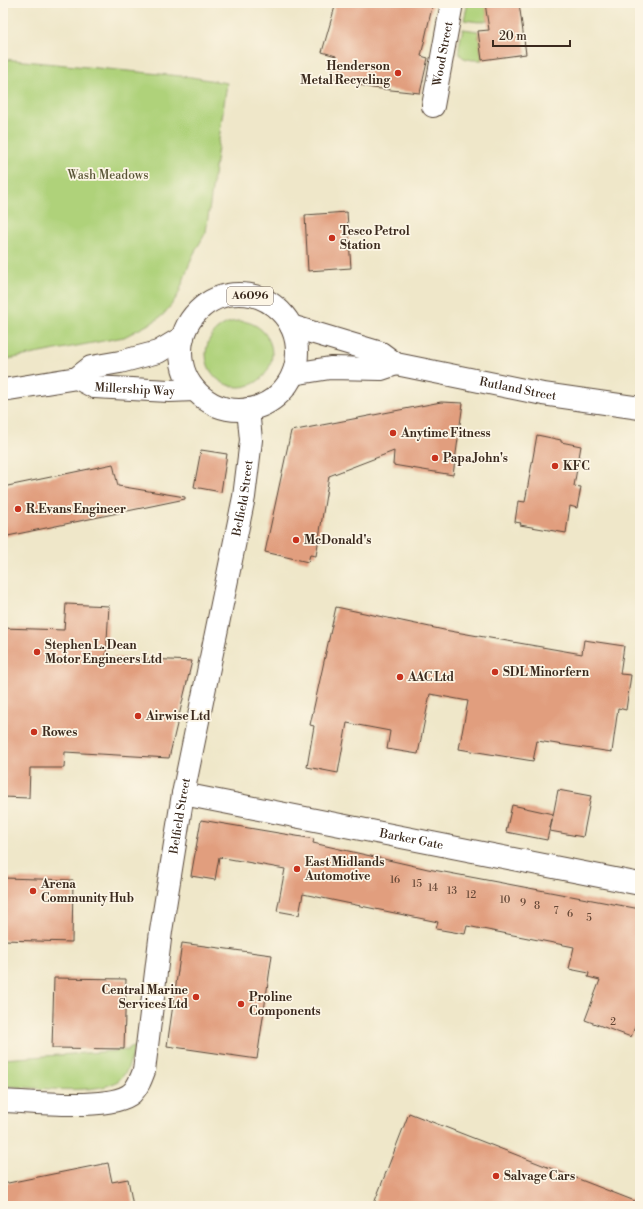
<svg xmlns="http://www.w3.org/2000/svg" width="643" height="1209" font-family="'Libre Bodoni',serif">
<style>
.green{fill:#afd27a;stroke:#757e4c}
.building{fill:#e19e7e}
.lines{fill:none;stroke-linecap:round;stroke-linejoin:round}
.street-casing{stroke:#564638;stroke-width:24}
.primary-casing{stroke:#564638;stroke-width:24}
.street{stroke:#fff;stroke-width:22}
.primary{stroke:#fff;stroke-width:22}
.poi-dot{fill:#c8321e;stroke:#fcf5e5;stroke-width:1.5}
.labels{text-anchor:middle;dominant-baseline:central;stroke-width:3.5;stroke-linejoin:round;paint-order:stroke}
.number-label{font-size:10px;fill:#644736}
.shield{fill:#fcf5e5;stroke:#75675a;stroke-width:1}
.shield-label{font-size:11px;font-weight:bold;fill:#3b2a1e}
.street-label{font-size:12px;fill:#3b2a1e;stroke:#fcf5e5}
.poi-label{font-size:12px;font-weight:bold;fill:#3b2a1e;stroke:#fcf5e5;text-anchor:start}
.park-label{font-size:12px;fill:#585435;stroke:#fcf5e5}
</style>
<rect width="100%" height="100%" fill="#fcf5e5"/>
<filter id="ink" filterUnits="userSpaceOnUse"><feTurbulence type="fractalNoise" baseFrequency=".025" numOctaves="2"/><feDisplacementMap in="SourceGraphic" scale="8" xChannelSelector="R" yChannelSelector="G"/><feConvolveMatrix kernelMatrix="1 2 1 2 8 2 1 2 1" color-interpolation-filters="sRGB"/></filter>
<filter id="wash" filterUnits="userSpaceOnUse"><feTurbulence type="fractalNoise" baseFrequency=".012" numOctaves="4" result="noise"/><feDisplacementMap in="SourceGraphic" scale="16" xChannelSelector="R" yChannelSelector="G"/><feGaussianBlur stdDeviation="0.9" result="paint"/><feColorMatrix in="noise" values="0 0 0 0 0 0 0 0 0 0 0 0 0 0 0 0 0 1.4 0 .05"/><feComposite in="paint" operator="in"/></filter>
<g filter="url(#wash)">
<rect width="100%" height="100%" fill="#efe7c9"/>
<!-- green -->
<path class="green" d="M468,3H485L488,20L479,22L464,20Z
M463,29L478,31L482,60C454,61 457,52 463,29Z
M3,59L191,77L227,83L206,232L192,257L178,295L172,304L163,315L153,322L124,337L3,360Z
M206 354a33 33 0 1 1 66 0a33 33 0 1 1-66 0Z
M134,1047C131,1060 129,1071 119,1080C101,1096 27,1087 3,1086V1059L129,1050V1048Z"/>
<g id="blocks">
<!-- building -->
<path class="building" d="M336,3H433L421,56L428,58L420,93L372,88L331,77L336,56L322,52Z
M485,3H519L526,54L482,60L478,31L489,30Z
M347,212L351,268L308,271L305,215Z
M441,402L463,403L453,475L393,465L394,451L329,476L316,556L310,555L308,562L265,552L291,431Z
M537,435L561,440V442L581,446L574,486L581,487L577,508L570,506L566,533L520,525L521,523L515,522L518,501L525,502Z
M201,450L227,454L221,492L194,487Z
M113,464L118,486L185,497V499L3,537V487Z
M66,604L109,606L106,657L192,661L169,758L65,752L64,768H30L29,798L3,797V628L64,630Z
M336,607L444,630L582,654L584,640L624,646L620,674L631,675L626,710L618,708L612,752L537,741L533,761L459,749L468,701L430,694L418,754L387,749L390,731L347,723L338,773L307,767L314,726L310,725Z
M558,790L591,796L583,837L550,831Z
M512,805L553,814L547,840L506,832Z
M201,820L314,839L313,843L428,869L640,909V1014L631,1037L585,1020L600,980L588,977L589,973L569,969L574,947L467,926L465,934L436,929L438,922L303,894L299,915L277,911L285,869L219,857L215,880L191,876Z
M3,878L73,880L72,942L3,940Z
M182,943L272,955L257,1059L167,1046Z
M54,978L126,979L124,1049L52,1048Z
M409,1113L640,1203V1206H373Z
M108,1163L112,1182L128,1179L133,1206H3V1184Z"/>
</g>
</g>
<g filter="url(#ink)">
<use href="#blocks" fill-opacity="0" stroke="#564638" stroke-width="1"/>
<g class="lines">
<!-- street casing -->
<g class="street-casing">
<g id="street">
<path id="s1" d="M433,106L452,3"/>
<path id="s2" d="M183,794L640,884"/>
<path id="s3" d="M3,1101C31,1102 112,1111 132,1093C138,1087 141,1079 144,1071L161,931L183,794L244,497L251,440L248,409"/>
</g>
</g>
<!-- primary casing -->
<g class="primary-casing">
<g id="primary">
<circle cx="239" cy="352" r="58"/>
<path id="s4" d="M291,326L381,353L396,364L543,394L640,408"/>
<path d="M293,374L330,368L381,369L396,364"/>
<path id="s5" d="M77,378L94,387L169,391L195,390"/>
<path d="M3,390L77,378L91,367L120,362L158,352L183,337"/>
</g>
</g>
<!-- street -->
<use href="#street" class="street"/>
<!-- primary -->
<use href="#primary" class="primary"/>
</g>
</g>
<!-- markers -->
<g class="poi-dot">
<circle cx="398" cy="73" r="4"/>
<circle cx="332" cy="238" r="4"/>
<circle cx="393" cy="433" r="4"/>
<circle cx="435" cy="458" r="4"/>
<circle cx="555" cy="466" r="4"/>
<circle cx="18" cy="509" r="4"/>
<circle cx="296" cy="540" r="4"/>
<circle cx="37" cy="652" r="4"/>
<circle cx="495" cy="672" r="4"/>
<circle cx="400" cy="677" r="4"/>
<circle cx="138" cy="716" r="4"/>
<circle cx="34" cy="732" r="4"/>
<circle cx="297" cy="869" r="4"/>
<circle cx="33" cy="891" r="4"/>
<circle cx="196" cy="997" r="4"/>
<circle cx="241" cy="1004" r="4"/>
<circle cx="496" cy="1176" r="4"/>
</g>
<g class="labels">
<!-- number labels -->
<g class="number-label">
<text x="395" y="880">16</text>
<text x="417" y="884">15</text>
<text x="433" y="888">14</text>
<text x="452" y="891">13</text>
<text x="471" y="895">12</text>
<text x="505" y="900">10</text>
<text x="523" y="903">9</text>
<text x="537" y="906">8</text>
<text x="556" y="911">7</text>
<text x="570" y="914">6</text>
<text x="589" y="918">5</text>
<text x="613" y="1022">2</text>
</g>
<!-- shield labels -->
<rect class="shield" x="227" y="287" width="46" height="18" rx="3"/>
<g class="shield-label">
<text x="250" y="296">A6096</text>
</g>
<!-- street labels -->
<g class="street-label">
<text stroke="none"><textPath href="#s1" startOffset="53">Wood Street</textPath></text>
<text stroke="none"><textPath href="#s5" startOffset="60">Millership Way</textPath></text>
<text stroke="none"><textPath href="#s4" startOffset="237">Rutland Street</textPath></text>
<text stroke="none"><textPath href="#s3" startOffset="738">Belfield Street</textPath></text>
<text stroke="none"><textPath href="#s3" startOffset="414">Belfield Street</textPath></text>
<text stroke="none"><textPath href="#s2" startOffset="233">Barker Gate</textPath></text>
</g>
<!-- poi labels -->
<g class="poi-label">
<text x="390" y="66" text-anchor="end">Henderson<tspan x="390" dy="14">Metal Recycling</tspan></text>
<text x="340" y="231">Tesco Petrol<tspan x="340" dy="14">Station</tspan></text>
<text x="401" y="433">Anytime Fitness</text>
<text x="443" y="458">Papa John's</text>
<text x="563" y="466">KFC</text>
<text x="26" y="509">R.Evans Engineer</text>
<text x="304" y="540">McDonald's</text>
<text x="45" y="645">Stephen L. Dean<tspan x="45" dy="14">Motor Engineers Ltd</tspan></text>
<text x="503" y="672">SDL Minorfern</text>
<text x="408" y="677">AAC Ltd</text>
<text x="146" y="716">Airwise Ltd</text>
<text x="42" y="732">Rowes</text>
<text x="305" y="862">East Midlands<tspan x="305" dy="14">Automotive</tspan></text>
<text x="41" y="884">Arena<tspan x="41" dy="14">Community Hub</tspan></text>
<text x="188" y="990" text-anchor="end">Central Marine<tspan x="188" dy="14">Services Ltd</tspan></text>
<text x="249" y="997">Proline<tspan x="249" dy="14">Components</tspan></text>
<text x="504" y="1176">Salvage Cars</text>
</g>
<!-- park labels -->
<g class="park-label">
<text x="108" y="175">Wash Meadows</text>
</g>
</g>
<!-- margin -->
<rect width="643" height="1209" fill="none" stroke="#fcf5e5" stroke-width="16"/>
<!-- scale -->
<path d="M493 40v6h77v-6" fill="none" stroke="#3b2a1e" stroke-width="2"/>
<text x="499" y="40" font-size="12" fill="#3b2a1e" stroke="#fcf5e5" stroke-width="3" paint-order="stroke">20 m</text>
</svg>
